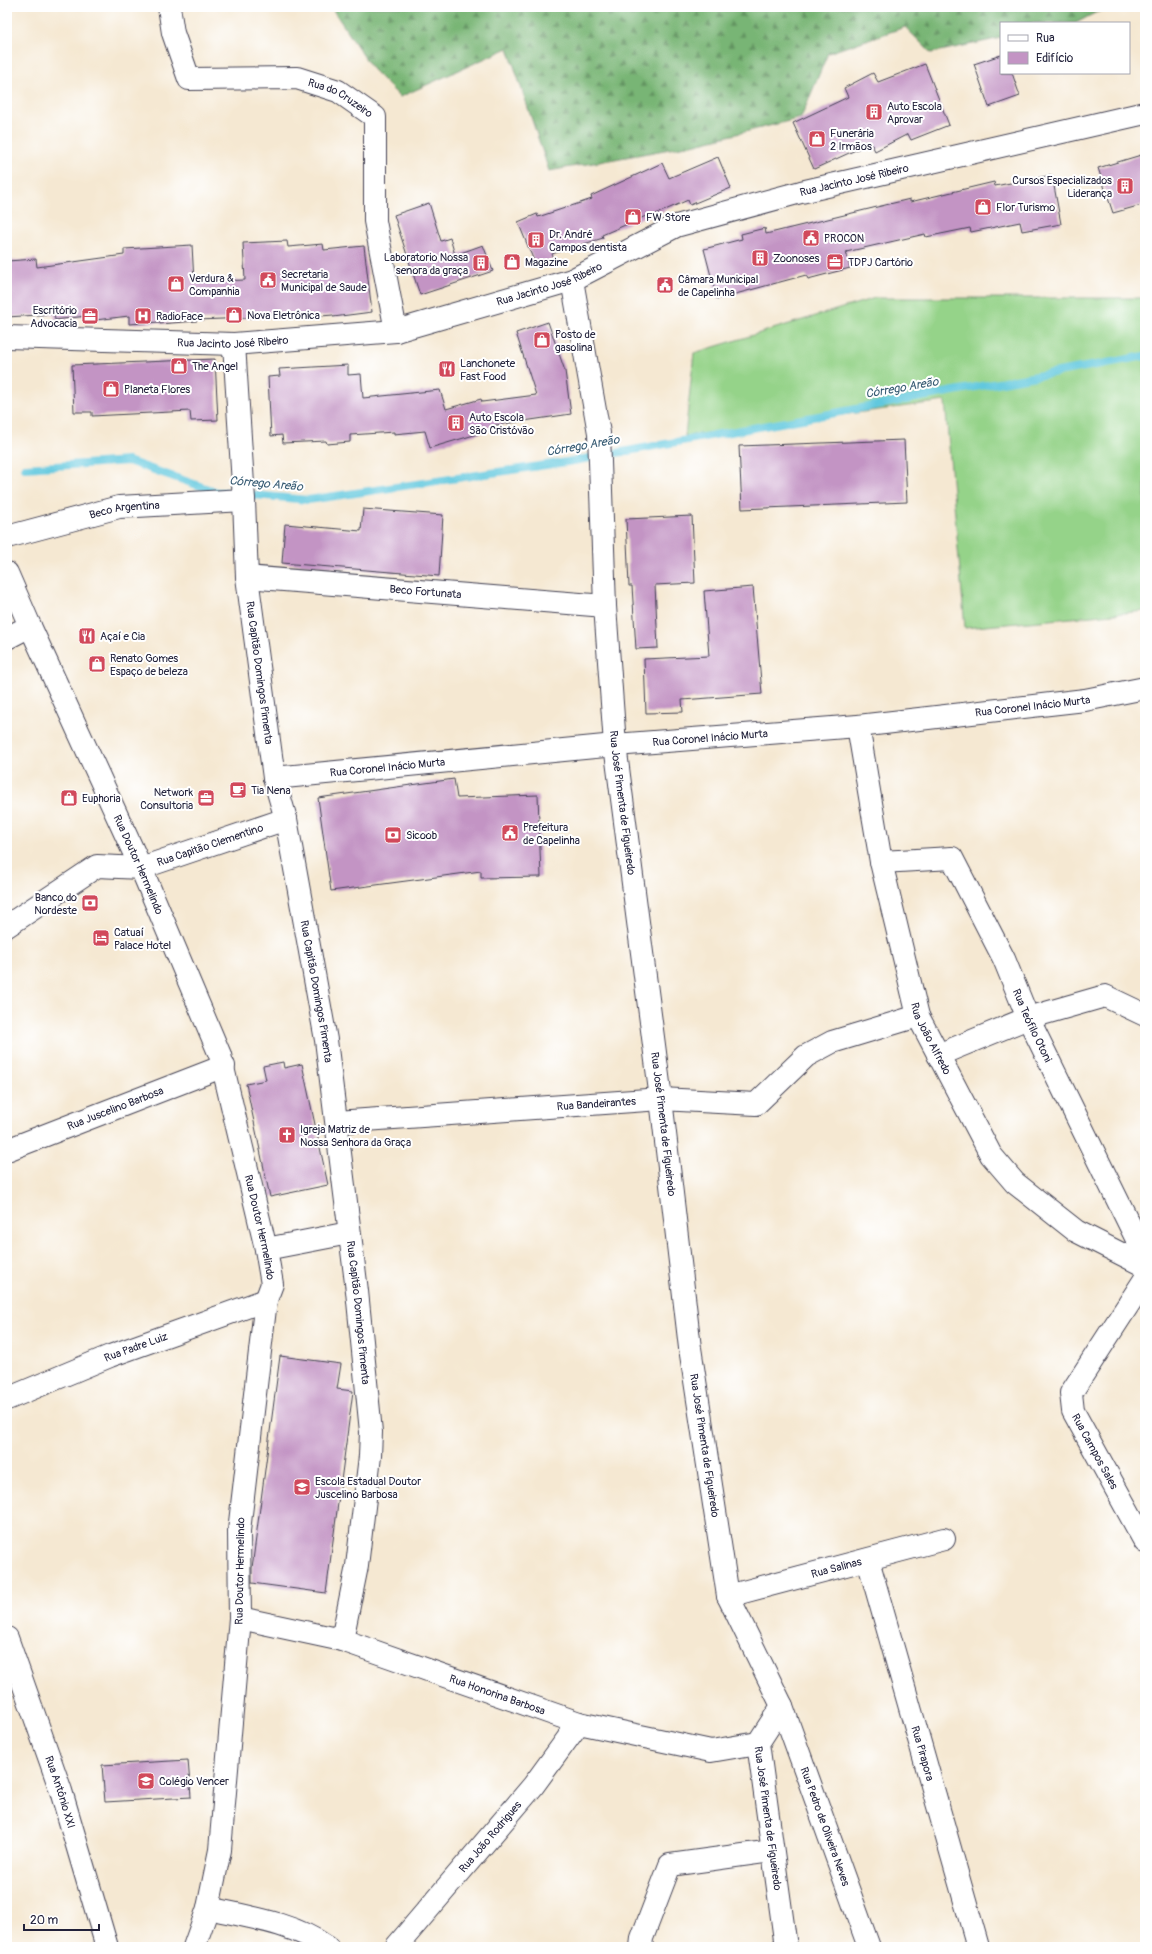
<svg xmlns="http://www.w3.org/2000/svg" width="1152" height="1954" font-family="Pangolin,sans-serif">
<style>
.grass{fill:#95d389;stroke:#5c7a62}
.forest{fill:url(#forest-firs);stroke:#4d6c58}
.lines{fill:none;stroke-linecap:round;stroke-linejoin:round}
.stream{stroke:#61c8de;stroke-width:8}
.building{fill:#c394c4}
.minor-casing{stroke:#424052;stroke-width:24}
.tertiary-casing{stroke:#424052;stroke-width:24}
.secondary-casing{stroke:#424052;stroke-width:24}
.minor{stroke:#fff;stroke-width:22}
.tertiary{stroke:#fff;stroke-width:22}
.secondary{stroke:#fff;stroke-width:22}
.labels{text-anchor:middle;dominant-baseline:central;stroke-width:4;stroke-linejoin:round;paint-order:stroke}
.street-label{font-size:11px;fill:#22223b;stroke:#fff}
.poi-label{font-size:11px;fill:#22223b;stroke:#fff;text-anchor:start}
.water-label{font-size:12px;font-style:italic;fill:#385c74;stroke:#fff}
</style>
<defs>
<pattern id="forest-firs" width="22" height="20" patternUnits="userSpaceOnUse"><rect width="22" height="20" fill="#78b575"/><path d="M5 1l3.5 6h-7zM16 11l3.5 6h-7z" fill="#629361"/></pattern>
</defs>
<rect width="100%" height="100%" fill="#fff"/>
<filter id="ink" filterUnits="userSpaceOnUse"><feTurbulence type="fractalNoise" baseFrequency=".025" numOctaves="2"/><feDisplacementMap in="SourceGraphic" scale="8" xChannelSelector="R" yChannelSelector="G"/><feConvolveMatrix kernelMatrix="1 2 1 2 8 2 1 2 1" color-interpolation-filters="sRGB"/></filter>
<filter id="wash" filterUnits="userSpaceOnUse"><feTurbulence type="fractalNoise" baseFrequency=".012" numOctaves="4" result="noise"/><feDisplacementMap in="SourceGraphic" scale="16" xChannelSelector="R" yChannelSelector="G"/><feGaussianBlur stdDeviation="0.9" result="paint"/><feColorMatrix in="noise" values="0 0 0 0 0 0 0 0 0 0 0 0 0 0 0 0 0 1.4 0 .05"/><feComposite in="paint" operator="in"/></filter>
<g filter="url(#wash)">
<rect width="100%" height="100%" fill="#f5e8d2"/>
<!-- grass -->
<path class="grass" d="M875,298H1145V611L965,628L945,401L685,436L694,353Z"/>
<!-- forest -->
<path class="forest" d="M331,7H1114L1095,13L1076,23H1001V38L931,53L905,27L828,53L801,118L692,145L549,171L508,48L400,97L373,70Z"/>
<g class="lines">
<!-- stream -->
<path class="stream" d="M25,468L128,461L217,492H225
M245,494L308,500L573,461L1145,356"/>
</g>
<g id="blocks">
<!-- building -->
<path class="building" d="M1001,55V73H1012L1020,96L989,107L974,64Z
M925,64L949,125L911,140L908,134L875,151L871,143L814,169L793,123L848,97L844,88L873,73L878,82Z
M1141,155L1145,167V204L1113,213L1098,168Z
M718,157L731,188L690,205L688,200L647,218L646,216L602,235L603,238L552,254L554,258L536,266L518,222L537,214L538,217L592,199L591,196L662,163L669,178Z
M1052,175L1061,224L1022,231L1020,222L971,232L970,228L926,237L925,234L846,252L850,268L808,279L806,275L717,299L704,249L742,239L741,234L765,228L766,234L910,199V202L994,182L995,186Z
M429,203L441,241L450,238L455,255L483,245L493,271L420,295L394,215Z
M287,241L288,247L323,244L324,250L364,246L372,312L333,317V315L297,318V316L197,320V321L160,324V322L129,324V316L87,321L86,316L55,320L54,314L7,317V261L36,259L37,267L124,255V249L192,245L194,282L245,280L243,243Z
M548,322L565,371L571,414L490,426L491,430L430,448L425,431L394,434V432L350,435V442L327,444L326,441L283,443L282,435L271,436L268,377L280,376L279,369L348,365V375L361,374L363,398L440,390L446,409L481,399L482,402L536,395L516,333Z
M215,359L218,420L191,421L190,411L92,416V412H74L72,365Z
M904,440L907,502L742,509L739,446Z
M363,509L443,515L439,576L282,563L285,524L361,531Z
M692,516L695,583L655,585L658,648L636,649L632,586H629L626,519Z
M753,587L762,694L682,700L683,712L646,713L644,659L709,656L704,591Z
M454,779L457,798L538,795L541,877L481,878V871L331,891L318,798Z
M283,1062L284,1068L302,1064L328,1185L270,1197L246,1084L266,1080L263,1066Z
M280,1356L341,1364L337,1389L353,1391L326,1593L252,1583V1568Z
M188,1760L191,1797L105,1802L102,1765Z"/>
</g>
</g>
<g filter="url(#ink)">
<use href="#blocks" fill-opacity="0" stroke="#424052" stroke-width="1"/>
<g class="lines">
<!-- minor casing -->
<g class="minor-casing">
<g id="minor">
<path id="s1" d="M169,7L173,33L189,79L297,78L338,91L375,117V221L396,331"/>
<path id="s2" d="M7,537L119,507L244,500"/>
<path id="s3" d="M247,577L605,606"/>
<path id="s4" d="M858,726L881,862L918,1016L991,1155L1015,1183L1076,1231L1145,1266"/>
<path id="s5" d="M274,778L615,745L858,726L1085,700L1145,688"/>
<path id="s6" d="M881,862L952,858L1004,959L1028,1018L1145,1256"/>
<path id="s7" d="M7,926L97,866L141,868L286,819"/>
<path d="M938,1055L1028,1018L1105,996L1145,1015"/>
<path id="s8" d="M337,1122L661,1099L756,1104L806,1056L832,1042L918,1016"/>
<path id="s9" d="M7,1150L224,1066"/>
<path id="s10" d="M1145,1279L1071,1393L1073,1411L1145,1542"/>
<path id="s11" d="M7,1399L110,1356L266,1300"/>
<path id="s12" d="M868,1560L978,1947"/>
<path id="s13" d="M728,1596L944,1539"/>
<path id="s14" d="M7,1638L61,1791L107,1947"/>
<path id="s15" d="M782,1706L869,1947"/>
<path d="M208,1908C248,1917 293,1923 327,1947"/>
<path id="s16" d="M396,1947L533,1786L579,1723"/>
<path d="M641,1947L642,1938L670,1865L772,1851"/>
</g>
</g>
<!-- tertiary casing -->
<g class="tertiary-casing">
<g id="tertiary">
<path id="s17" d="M572,280L599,433L605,606L615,745L661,1099L690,1348L728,1596L782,1706L758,1743L786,1947"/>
<path id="s18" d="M234,344L244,500L247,577L274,778L286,819L326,1040L357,1291L371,1432L370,1456L357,1566L342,1640"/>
<path id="s19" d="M30,626L141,868L220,1055L266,1249L272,1284L266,1300L239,1531L240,1618L220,1850L208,1908L194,1947"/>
<path d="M266,1249L349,1233"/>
<path id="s20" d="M240,1618L342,1640L579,1723L711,1751L758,1743"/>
</g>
</g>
<!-- secondary casing -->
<g class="secondary-casing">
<g id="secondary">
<path id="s21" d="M7,337L234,344L396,331L572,280L676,226L801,192L1145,113"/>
<path d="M7,573L30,626L7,638"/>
</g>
</g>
<!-- minor -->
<use href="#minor" class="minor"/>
<!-- tertiary -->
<use href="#tertiary" class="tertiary"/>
<!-- secondary -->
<use href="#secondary" class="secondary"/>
</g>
</g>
<!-- icons -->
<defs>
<g id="building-square" transform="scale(0.9)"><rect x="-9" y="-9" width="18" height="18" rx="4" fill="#d1495b" stroke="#fff"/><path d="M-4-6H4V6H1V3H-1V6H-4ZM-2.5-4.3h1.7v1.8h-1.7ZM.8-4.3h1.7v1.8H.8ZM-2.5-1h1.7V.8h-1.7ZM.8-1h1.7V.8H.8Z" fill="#fff"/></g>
<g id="shop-square" transform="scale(0.9)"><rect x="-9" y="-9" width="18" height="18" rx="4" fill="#d1495b" stroke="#fff"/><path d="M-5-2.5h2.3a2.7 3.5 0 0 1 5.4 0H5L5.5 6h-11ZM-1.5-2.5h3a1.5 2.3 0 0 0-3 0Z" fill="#fff"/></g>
<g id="civic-square" transform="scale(0.9)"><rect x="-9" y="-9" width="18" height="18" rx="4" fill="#d1495b" stroke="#fff"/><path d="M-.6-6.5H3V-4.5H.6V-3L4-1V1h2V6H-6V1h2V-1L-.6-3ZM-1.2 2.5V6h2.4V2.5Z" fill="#fff"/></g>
<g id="office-square" transform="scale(0.9)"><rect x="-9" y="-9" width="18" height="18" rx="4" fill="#d1495b" stroke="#fff"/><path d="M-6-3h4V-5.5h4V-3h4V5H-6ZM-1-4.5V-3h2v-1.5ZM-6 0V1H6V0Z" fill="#fff"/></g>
<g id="hospital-square" transform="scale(0.9)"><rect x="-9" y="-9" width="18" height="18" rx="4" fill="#d1495b" stroke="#fff"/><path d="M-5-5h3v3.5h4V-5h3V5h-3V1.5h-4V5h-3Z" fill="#fff"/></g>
<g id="restaurant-square" transform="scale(0.9)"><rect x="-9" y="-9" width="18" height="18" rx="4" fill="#d1495b" stroke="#fff"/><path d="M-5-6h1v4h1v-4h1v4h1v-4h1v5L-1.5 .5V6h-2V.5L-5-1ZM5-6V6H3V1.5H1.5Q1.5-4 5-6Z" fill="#fff"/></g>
<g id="cafe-square" transform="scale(0.9)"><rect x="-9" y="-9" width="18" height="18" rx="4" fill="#d1495b" stroke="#fff"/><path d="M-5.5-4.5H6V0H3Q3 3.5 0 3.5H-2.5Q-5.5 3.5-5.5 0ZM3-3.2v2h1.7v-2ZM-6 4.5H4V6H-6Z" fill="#fff"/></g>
<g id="bank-square" transform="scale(0.9)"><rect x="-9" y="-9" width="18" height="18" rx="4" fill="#d1495b" stroke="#fff"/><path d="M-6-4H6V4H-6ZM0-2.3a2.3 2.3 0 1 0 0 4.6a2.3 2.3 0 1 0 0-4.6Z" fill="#fff"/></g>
<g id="hotel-square" transform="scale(0.9)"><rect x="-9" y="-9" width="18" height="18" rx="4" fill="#d1495b" stroke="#fff"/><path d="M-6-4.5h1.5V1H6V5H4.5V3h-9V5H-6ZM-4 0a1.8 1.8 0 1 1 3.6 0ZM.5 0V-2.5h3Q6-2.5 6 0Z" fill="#fff"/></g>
<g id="church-square" transform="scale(0.9)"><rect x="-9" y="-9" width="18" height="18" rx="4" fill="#d1495b" stroke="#fff"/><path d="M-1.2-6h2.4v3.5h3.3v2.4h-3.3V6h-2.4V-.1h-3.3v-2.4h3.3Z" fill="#fff"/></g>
<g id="school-square" transform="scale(0.9)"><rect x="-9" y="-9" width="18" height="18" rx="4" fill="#d1495b" stroke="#fff"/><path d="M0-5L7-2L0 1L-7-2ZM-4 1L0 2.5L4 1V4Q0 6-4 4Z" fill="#fff"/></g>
</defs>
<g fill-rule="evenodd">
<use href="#building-square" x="874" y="112"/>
<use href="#shop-square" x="817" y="139"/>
<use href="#building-square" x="1125" y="186"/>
<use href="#shop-square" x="983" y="207"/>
<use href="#shop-square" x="633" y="217"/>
<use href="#civic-square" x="811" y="238"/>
<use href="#building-square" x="536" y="240"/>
<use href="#building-square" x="760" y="258"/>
<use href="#shop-square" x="512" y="262"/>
<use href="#office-square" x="835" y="262"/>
<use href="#building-square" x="481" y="263"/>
<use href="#civic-square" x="268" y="280"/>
<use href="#shop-square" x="176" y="284"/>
<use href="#civic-square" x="665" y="285"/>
<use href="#shop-square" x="234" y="315"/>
<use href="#office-square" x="90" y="316"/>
<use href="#hospital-square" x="143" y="316"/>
<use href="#shop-square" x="542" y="340"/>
<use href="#shop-square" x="179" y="366"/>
<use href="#restaurant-square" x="447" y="369"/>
<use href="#shop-square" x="111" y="389"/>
<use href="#building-square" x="456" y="423"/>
<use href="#restaurant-square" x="87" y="636"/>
<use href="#shop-square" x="97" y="664"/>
<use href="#cafe-square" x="238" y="790"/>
<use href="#shop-square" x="69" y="798"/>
<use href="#office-square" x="206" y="798"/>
<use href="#civic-square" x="510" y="833"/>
<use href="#bank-square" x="393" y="835"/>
<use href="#bank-square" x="90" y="903"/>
<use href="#hotel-square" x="101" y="938"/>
<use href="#church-square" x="287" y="1135"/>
<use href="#school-square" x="302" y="1487"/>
<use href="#school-square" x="146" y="1781"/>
</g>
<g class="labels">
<!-- street labels -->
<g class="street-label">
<text stroke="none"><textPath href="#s1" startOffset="231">Rua do Cruzeiro</textPath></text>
<text stroke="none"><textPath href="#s21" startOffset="874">Rua Jacinto José Ribeiro</textPath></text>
<text stroke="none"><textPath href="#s21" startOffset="550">Rua Jacinto José Ribeiro</textPath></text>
<text stroke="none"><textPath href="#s21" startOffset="226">Rua Jacinto José Ribeiro</textPath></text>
<text stroke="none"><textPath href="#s2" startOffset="121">Beco Argentina</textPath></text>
<text stroke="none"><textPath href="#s3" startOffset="179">Beco Fortunata</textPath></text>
<text stroke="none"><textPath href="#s18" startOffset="330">Rua Capitão Domingos Pimenta</textPath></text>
<text stroke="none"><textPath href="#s5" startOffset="762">Rua Coronel Inácio Murta</textPath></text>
<text stroke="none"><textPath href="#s5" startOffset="438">Rua Coronel Inácio Murta</textPath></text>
<text stroke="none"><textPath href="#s5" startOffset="114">Rua Coronel Inácio Murta</textPath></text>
<text stroke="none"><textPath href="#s17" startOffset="526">Rua José Pimenta de Figueiredo</textPath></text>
<text stroke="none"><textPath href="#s7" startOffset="225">Rua Capitão Clementino</textPath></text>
<text stroke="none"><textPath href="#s19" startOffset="262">Rua Doutor Hermelindo</textPath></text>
<text stroke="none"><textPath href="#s18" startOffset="654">Rua Capitão Domingos Pimenta</textPath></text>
<text stroke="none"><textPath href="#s6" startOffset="257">Rua Teófilo Otoni</textPath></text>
<text stroke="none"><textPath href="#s4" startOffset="322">Rua João Alfredo</textPath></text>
<text stroke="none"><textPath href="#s8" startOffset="260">Rua Bandeirantes</textPath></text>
<text stroke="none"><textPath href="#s9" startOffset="116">Rua Juscelino Barbosa</textPath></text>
<text stroke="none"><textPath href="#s17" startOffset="850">Rua José Pimenta de Figueiredo</textPath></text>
<text stroke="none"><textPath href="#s19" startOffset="646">Rua Doutor Hermelindo</textPath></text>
<text stroke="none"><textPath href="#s18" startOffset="978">Rua Capitão Domingos Pimenta</textPath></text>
<text stroke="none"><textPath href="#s11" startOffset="139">Rua Padre Luiz</textPath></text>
<text stroke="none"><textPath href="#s17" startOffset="1174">Rua José Pimenta de Figueiredo</textPath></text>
<text stroke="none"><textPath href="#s10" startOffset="200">Rua Campos Sales</textPath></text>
<text stroke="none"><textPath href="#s13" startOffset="112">Rua Salinas</textPath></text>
<text transform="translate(240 1571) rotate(-89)">Rua Doutor Hermelindo</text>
<text stroke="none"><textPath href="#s20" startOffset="269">Rua Honorina Barbosa</textPath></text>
<text stroke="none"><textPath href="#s12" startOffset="201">Rua Pirapora</textPath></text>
<text stroke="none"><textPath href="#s14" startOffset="163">Rua Antônio XXI</textPath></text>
<text stroke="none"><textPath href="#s17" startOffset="1569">Rua José Pimenta de Figueiredo</textPath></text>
<text stroke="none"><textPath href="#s15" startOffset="128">Rua Pedro de Oliveira Neves</textPath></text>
<text stroke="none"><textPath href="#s16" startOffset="145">Rua João Rodrigues</textPath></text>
</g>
<!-- poi labels -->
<g class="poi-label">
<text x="887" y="106">Auto Escola<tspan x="887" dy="13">Aprovar</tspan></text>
<text x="830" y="133">Funerária<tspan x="830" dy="13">2 Irmãos</tspan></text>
<text x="1112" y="180" text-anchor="end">Cursos Especializados<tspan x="1112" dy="13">Liderança</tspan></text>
<text x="996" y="207">Flor Turismo</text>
<text x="646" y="217">FW Store</text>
<text x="549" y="234">Dr. André<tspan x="549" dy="13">Campos dentista</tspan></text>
<text x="824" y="238">PROCON</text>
<text x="468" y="257" text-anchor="end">Laboratorio Nossa<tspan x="468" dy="13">senora da graça</tspan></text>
<text x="773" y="258">Zoonoses</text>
<text x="525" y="262">Magazine</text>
<text x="848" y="262">TDPJ Cartório</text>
<text x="281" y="274">Secretaria<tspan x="281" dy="13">Municipal de Saude</tspan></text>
<text x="189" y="278">Verdura &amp;<tspan x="189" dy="13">Companhia</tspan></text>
<text x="678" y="279">Câmara Municipal<tspan x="678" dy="13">de Capelinha</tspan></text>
<text x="77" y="310" text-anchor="end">Escritório<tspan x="77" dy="13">Advocacia</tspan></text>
<text x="247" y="315">Nova Eletrônica</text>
<text x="156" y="316">RadioFace</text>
<text x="555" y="334">Posto de<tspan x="555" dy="13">gasolina</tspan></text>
<text x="460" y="363">Lanchonete<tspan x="460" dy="13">Fast Food</tspan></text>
<text x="192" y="366">The Angel</text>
<text x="124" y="389">Planeta Flores</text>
<text x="469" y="417">Auto Escola<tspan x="469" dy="13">São Cristóvão</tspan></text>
<text x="100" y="636">Açaí e Cia</text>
<text x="110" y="658">Renato Gomes<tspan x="110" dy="13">Espaço de beleza</tspan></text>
<text x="251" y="790">Tia Nena</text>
<text x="193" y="792" text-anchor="end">Network<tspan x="193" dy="13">Consultoria</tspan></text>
<text x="82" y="798">Euphoria</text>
<text x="523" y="827">Prefeitura<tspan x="523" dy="13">de Capelinha</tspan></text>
<text x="406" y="835">Sicoob</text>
<text x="77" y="897" text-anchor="end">Banco do<tspan x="77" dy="13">Nordeste</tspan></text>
<text x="114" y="932">Catuaí<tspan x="114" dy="13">Palace Hotel</tspan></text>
<text x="300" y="1129">Igreja Matriz de<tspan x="300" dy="13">Nossa Senhora da Graça</tspan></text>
<text x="315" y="1481">Escola Estadual Doutor<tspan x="315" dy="13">Juscelino Barbosa</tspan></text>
<text x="159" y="1781">Colégio Vencer</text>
</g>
<!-- water labels -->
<g class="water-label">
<text transform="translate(902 388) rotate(-10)">Córrego Areão</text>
<text transform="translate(583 446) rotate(-10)">Córrego Areão</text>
<text transform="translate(266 484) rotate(5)">Córrego Areão</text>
</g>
</g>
<!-- margin -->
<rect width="1152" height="1954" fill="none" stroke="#fff" stroke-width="24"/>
<!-- legend -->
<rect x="1000" y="22" width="130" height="52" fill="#ffffff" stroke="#a7a7b1"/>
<rect x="1008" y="35" width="20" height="6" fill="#ffffff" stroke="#a7a7b1"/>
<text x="1036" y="42" font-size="12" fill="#22223b">Rua</text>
<rect x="1008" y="52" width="20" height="12" fill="#c394c4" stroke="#a7a7b1"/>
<text x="1036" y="62" font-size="12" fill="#22223b">Edifício</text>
<!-- scale -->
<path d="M24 1924v6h75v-6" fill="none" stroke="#22223b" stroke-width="2"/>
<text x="30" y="1924" font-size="12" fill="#22223b" stroke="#ffffff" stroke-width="3" paint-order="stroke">20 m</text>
</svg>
